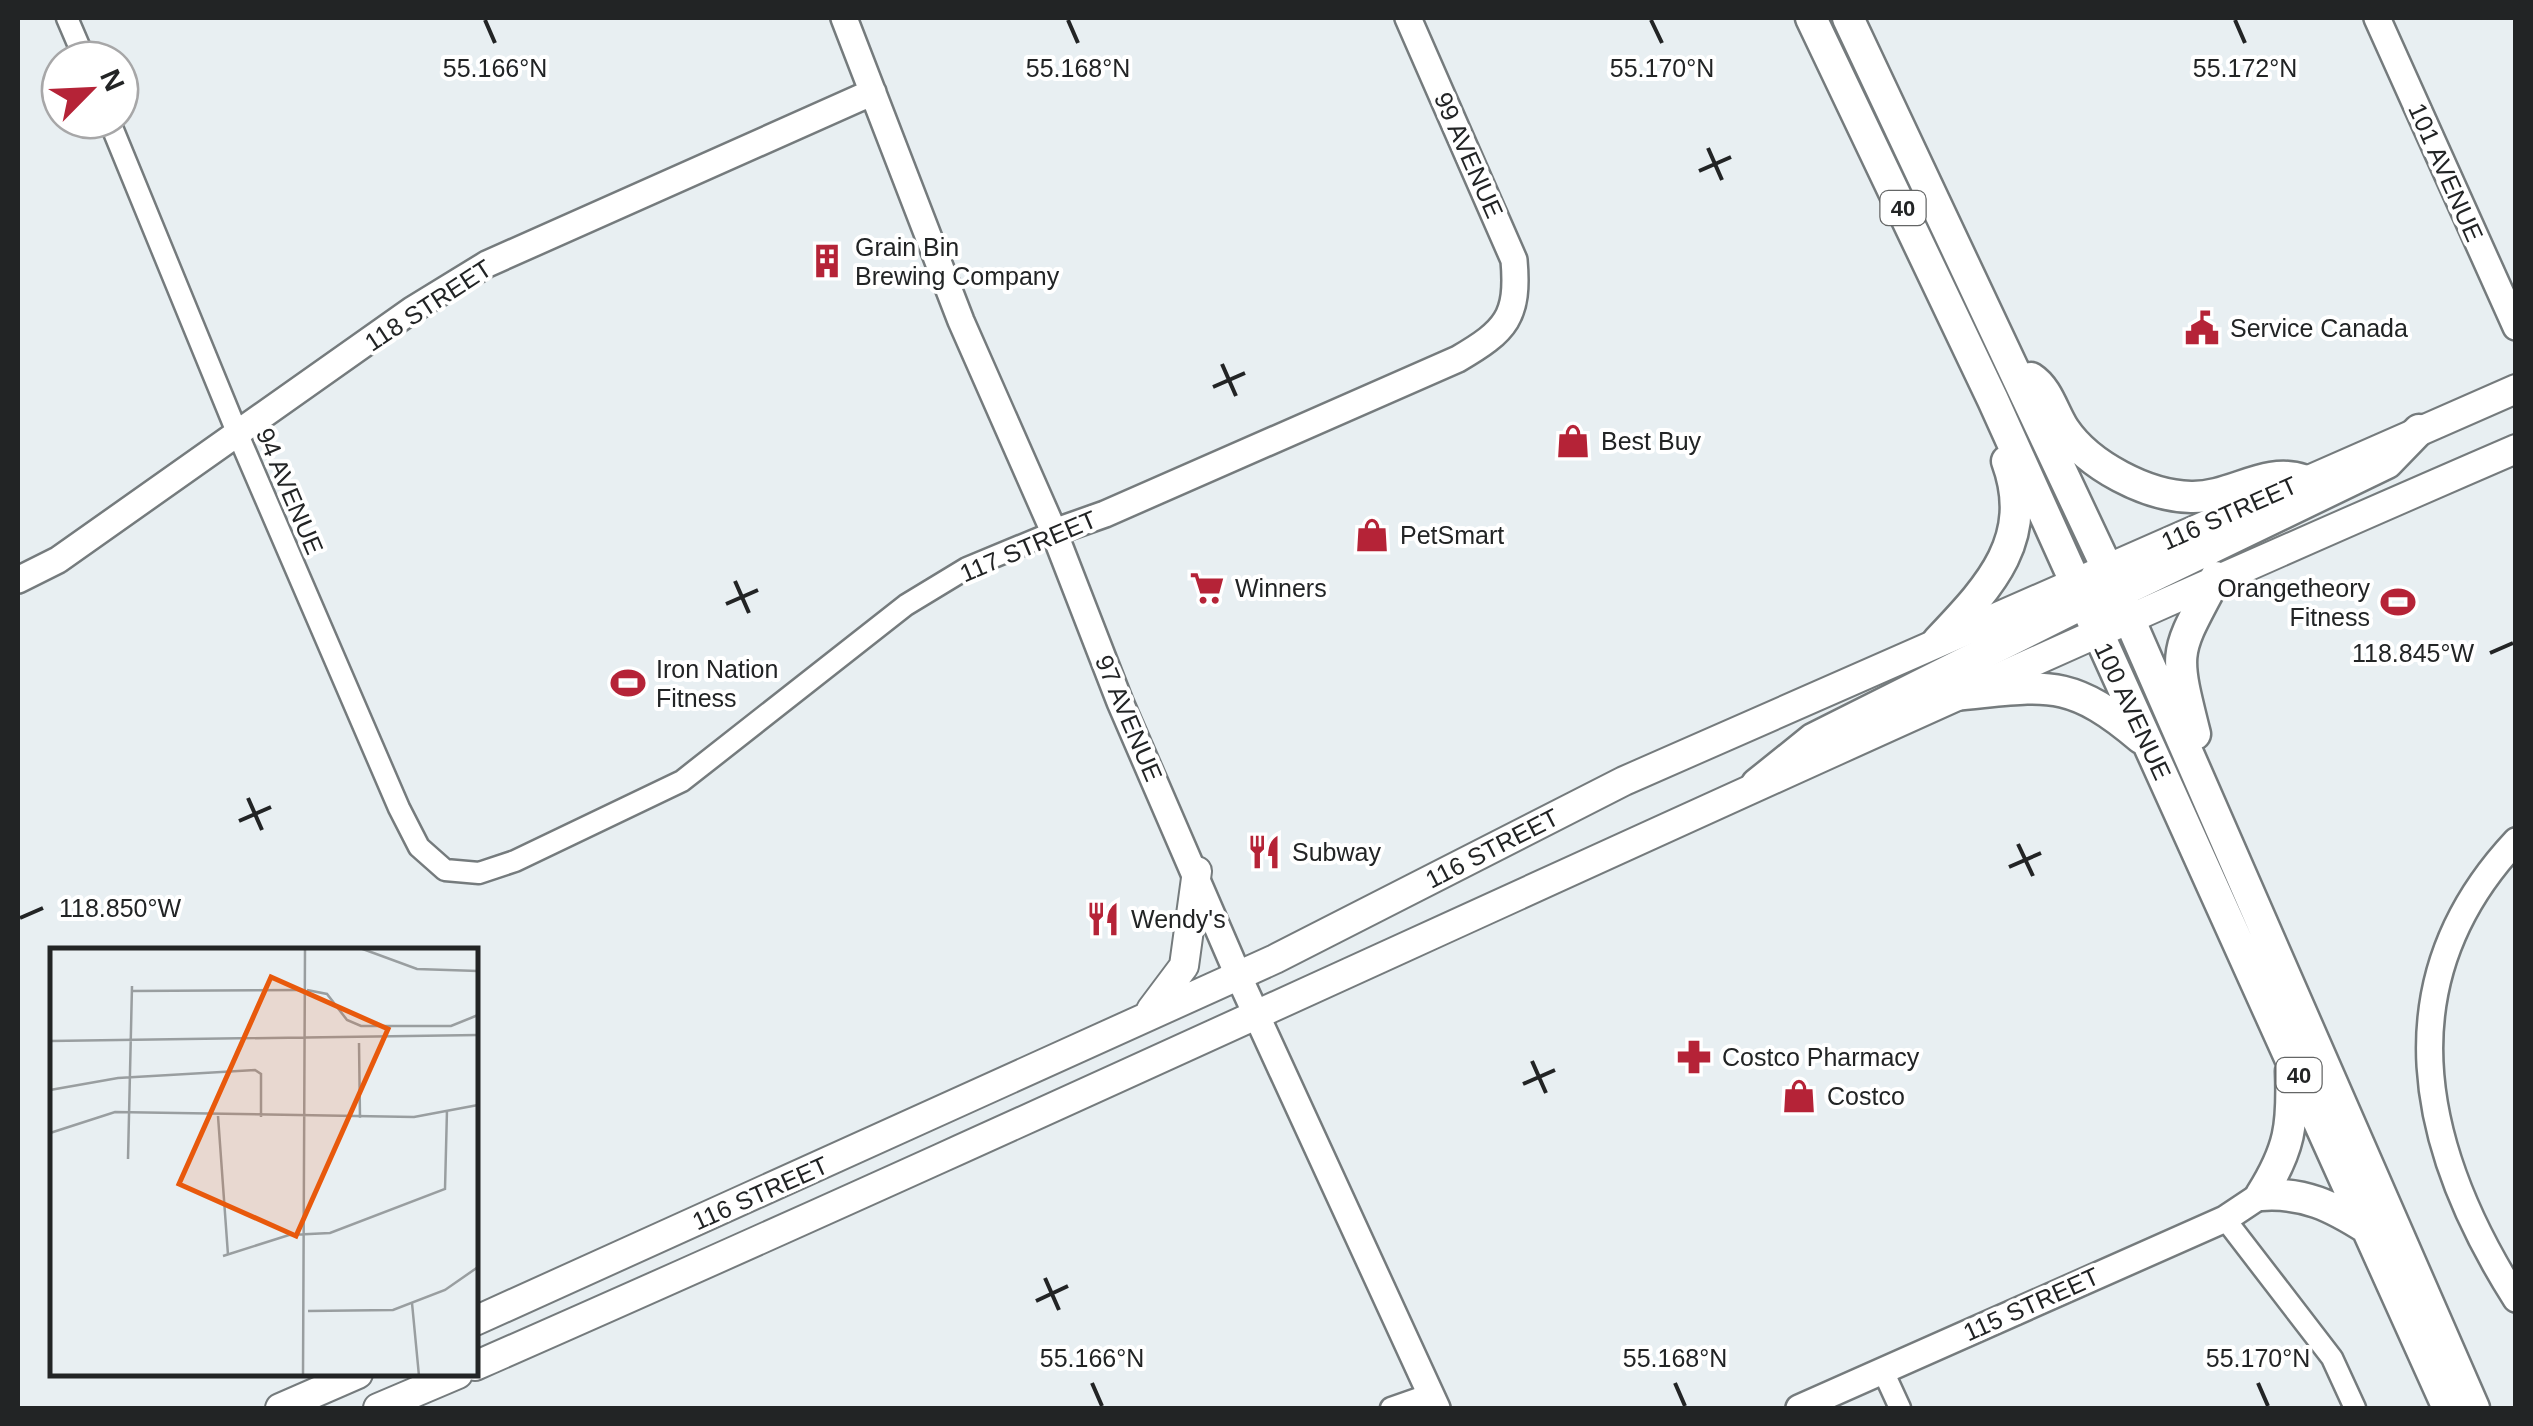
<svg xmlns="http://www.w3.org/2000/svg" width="2533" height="1426" font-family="Helvetica,sans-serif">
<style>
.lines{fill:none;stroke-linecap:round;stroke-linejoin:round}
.minor-casing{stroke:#757b7d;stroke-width:25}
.tertiary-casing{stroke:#757b7d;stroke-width:30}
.secondary-casing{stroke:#757b7d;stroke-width:32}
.primary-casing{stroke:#757b7d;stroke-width:35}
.minor{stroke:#fff;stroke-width:20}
.tertiary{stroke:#fff;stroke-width:25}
.secondary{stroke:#fff;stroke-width:28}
.primary{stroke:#fff;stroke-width:30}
.ticks{fill:none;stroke:#222425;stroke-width:4}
.labels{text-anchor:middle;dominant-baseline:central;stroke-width:8;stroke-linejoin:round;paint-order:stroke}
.shield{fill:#fff;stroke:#646666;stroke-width:2.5}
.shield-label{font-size:22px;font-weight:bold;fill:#222425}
.street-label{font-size:25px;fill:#222425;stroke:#fff}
.poi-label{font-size:25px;fill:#222425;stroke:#fff;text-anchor:start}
.inset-road{fill:none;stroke:#999ea0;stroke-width:2.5}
.view{fill:#e8590c;fill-opacity:0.15;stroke:#e8590c;stroke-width:5}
.inset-edge{fill:none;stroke:#222425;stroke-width:5}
.ticks-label{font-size:25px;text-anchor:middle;fill:#222425;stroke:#fff;stroke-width:8;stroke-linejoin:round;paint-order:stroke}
</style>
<rect width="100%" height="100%" fill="#e8eff2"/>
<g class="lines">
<!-- minor casing -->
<g class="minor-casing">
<path id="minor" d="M67,18L85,60
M109,120L239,437L399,808L419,847L445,870L479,873L515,861L682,781L906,605L967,568L1054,532
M2225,1219L2332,1358L2355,1408
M1883,1371L1900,1408
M1391,1408L1431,1394"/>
</g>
<!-- tertiary casing -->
<g class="tertiary-casing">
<path id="tertiary" d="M844,18L961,321L1054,532L1120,702L1238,975L1437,1408
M2377,18L2516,327
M1054,532L1105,514L1458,359C1506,331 1519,317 1514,260L1408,18
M18,580L58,560L412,310L487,264L873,92
M2516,841C2383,983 2420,1148 2516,1299
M1799,1408L2225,1219L2261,1195"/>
</g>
<!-- secondary casing -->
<g class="secondary-casing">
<path id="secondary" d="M1151,1010L1184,966L1197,871
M475,1321L1275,959L1624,781L2516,389
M475,1366C1158,1066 1831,745 2516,449
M280,1408L358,1374
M378,1408L458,1374"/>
</g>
<!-- primary casing -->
<g class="primary-casing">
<path id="primary" d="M1811,18L1993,400L2448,1408
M1848,18L2107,568L2474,1408
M2031,378C2048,389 2053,412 2064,429C2089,466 2147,496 2191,497C2232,498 2265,467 2303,480
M2110,608L2118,593L2387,463L2419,430
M1938,641C1988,588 2036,540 2007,461
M1953,695C2044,687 2067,675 2141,738
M2195,734C2173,647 2175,655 2216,577
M1757,784L1813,739L2084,603L2093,588
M2261,1195C2290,1149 2293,1125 2291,1071
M2261,1195C2304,1192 2332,1206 2368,1229"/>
</g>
<!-- minor -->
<use href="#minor" class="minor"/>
<!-- tertiary -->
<use href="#tertiary" class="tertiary"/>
<!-- secondary -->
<use href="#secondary" class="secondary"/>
<!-- primary -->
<use href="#primary" class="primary"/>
</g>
<!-- ticks -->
<path class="ticks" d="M485,20L495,43M1068,20L1078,43M1651,20L1662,43M2235,20L2245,43M1708,148L1722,180M1699,171L1731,157M1222,364L1236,396M1213,387L1245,373M735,581L749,613M726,604L758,590M2490,653L2513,643M248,798L262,830M239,821L271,807M2018,844L2033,876M2009,867L2041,853M20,918L43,908M1532,1061L1546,1093M1523,1084L1555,1070M1045,1278L1059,1310M1036,1301L1068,1286M1092,1383L1102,1406M1675,1383L1685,1406M2258,1383L2268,1406"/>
<!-- icons -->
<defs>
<g id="building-bare" transform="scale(2.7)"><path d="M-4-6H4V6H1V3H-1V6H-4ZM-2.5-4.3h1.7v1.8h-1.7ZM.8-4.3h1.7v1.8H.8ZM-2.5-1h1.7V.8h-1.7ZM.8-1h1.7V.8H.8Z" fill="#b52337" stroke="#fff" stroke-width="2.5" paint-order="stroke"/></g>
<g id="civic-bare" transform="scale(2.7)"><path d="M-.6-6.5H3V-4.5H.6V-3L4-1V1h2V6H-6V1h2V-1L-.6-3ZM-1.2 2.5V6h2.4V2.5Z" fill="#b52337" stroke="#fff" stroke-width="2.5" paint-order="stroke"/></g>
<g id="shop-bare" transform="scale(2.7)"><path d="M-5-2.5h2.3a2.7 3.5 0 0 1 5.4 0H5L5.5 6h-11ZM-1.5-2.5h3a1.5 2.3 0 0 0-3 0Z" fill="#b52337" stroke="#fff" stroke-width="2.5" paint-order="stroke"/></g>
<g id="supermarket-bare" transform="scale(2.7)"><path d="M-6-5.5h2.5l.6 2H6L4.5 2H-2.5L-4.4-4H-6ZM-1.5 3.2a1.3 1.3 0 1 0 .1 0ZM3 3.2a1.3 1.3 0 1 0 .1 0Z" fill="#b52337" stroke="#fff" stroke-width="2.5" paint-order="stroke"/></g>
<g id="stadium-bare" transform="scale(2.7)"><path d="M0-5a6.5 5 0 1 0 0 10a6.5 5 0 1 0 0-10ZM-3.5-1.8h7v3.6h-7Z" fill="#b52337" stroke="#fff" stroke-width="2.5" paint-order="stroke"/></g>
<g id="restaurant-bare" transform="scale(2.7)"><path d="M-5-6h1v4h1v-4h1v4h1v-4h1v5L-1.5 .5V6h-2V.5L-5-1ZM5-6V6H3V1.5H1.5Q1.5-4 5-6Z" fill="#b52337" stroke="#fff" stroke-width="2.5" paint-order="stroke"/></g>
<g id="pharmacy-bare" transform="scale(2.7)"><path d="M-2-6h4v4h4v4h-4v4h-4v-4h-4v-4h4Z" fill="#b52337" stroke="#fff" stroke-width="2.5" paint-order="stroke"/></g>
</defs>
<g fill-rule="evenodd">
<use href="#building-bare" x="827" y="261"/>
<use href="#civic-bare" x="2202" y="328"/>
<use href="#shop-bare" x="1573" y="441"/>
<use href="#shop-bare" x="1372" y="535"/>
<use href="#supermarket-bare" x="1207" y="588"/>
<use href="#stadium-bare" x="2398" y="602"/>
<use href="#stadium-bare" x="628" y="683"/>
<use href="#restaurant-bare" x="1264" y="852"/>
<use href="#restaurant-bare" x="1103" y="919"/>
<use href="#pharmacy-bare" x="1694" y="1057"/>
<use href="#shop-bare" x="1799" y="1096"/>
</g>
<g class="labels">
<!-- shield labels -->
<g class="shield">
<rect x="1880.5" y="191" width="45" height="34" rx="8"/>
<rect x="2276.5" y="1058" width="45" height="34" rx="8"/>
</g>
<g class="shield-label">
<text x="1903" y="208">40</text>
<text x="2299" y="1075">40</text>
</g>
<!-- street labels -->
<g class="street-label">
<text transform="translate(1469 155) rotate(66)">99 AVENUE</text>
<text transform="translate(2446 172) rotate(66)">101 AVENUE</text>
<text transform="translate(428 305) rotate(-33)">118 STREET</text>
<text transform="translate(290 491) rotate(67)">94 AVENUE</text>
<text transform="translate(2229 513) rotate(-24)">116 STREET</text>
<text transform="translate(1028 546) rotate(-23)">117 STREET</text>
<text transform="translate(2133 711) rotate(65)">100 AVENUE</text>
<text transform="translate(1129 718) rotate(67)">97 AVENUE</text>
<text transform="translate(1492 848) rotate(-27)">116 STREET</text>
<text transform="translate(760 1193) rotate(-24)">116 STREET</text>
<text transform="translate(2031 1304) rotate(-24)">115 STREET</text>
</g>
<!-- poi labels -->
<g class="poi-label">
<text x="855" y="247">Grain Bin<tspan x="855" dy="29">Brewing Company</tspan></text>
<text x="2230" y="328">Service Canada</text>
<text x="1601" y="441">Best Buy</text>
<text x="1400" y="535">PetSmart</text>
<text x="1235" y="588">Winners</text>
<text x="2370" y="588" text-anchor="end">Orangetheory<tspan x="2370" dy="29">Fitness</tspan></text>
<text x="656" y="669">Iron Nation<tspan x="656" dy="29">Fitness</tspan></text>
<text x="1292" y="852">Subway</text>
<text x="1131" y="919">Wendy's</text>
<text x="1722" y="1057">Costco Pharmacy</text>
<text x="1827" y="1096">Costco</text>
</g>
</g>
<!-- overview -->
<g transform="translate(50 948)">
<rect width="428" height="428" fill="#e8eff2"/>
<path class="inset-road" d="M310,0L367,21L428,23M257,42L277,46L297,72L311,78H401L428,67M82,43L253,42M0,93L428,87M309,95L310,170M0,142L68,130L205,122L211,126V169M168,168L178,307M0,185L65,164L364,169L428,157M78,211L82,38M173,308L239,287L280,285L395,241L397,162M362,355L369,428M258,363L343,362L395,342L428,319M253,428L255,0"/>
<path class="view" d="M221,29L338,81L246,288L129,236Z"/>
<rect width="428" height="428" class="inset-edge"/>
</g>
<g class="ticks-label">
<text x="495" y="77">55.166°N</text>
<text x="1078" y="77">55.168°N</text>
<text x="2245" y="77">55.172°N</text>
<text x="1662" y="77">55.170°N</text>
<text x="2413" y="662">118.845°W</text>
<text x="120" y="917">118.850°W</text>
<text x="1092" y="1367">55.166°N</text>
<text x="1675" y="1367">55.168°N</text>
<text x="2258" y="1367">55.170°N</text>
</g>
<!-- border -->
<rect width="2533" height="1426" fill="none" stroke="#222425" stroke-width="40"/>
<!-- north arrow -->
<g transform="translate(90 90) rotate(66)"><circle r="48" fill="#ffffff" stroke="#a7a7a8" stroke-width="2.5"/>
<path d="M0-8L18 38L0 25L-18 38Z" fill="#b52337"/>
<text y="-15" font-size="28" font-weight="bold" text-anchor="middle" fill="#222425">N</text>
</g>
</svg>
